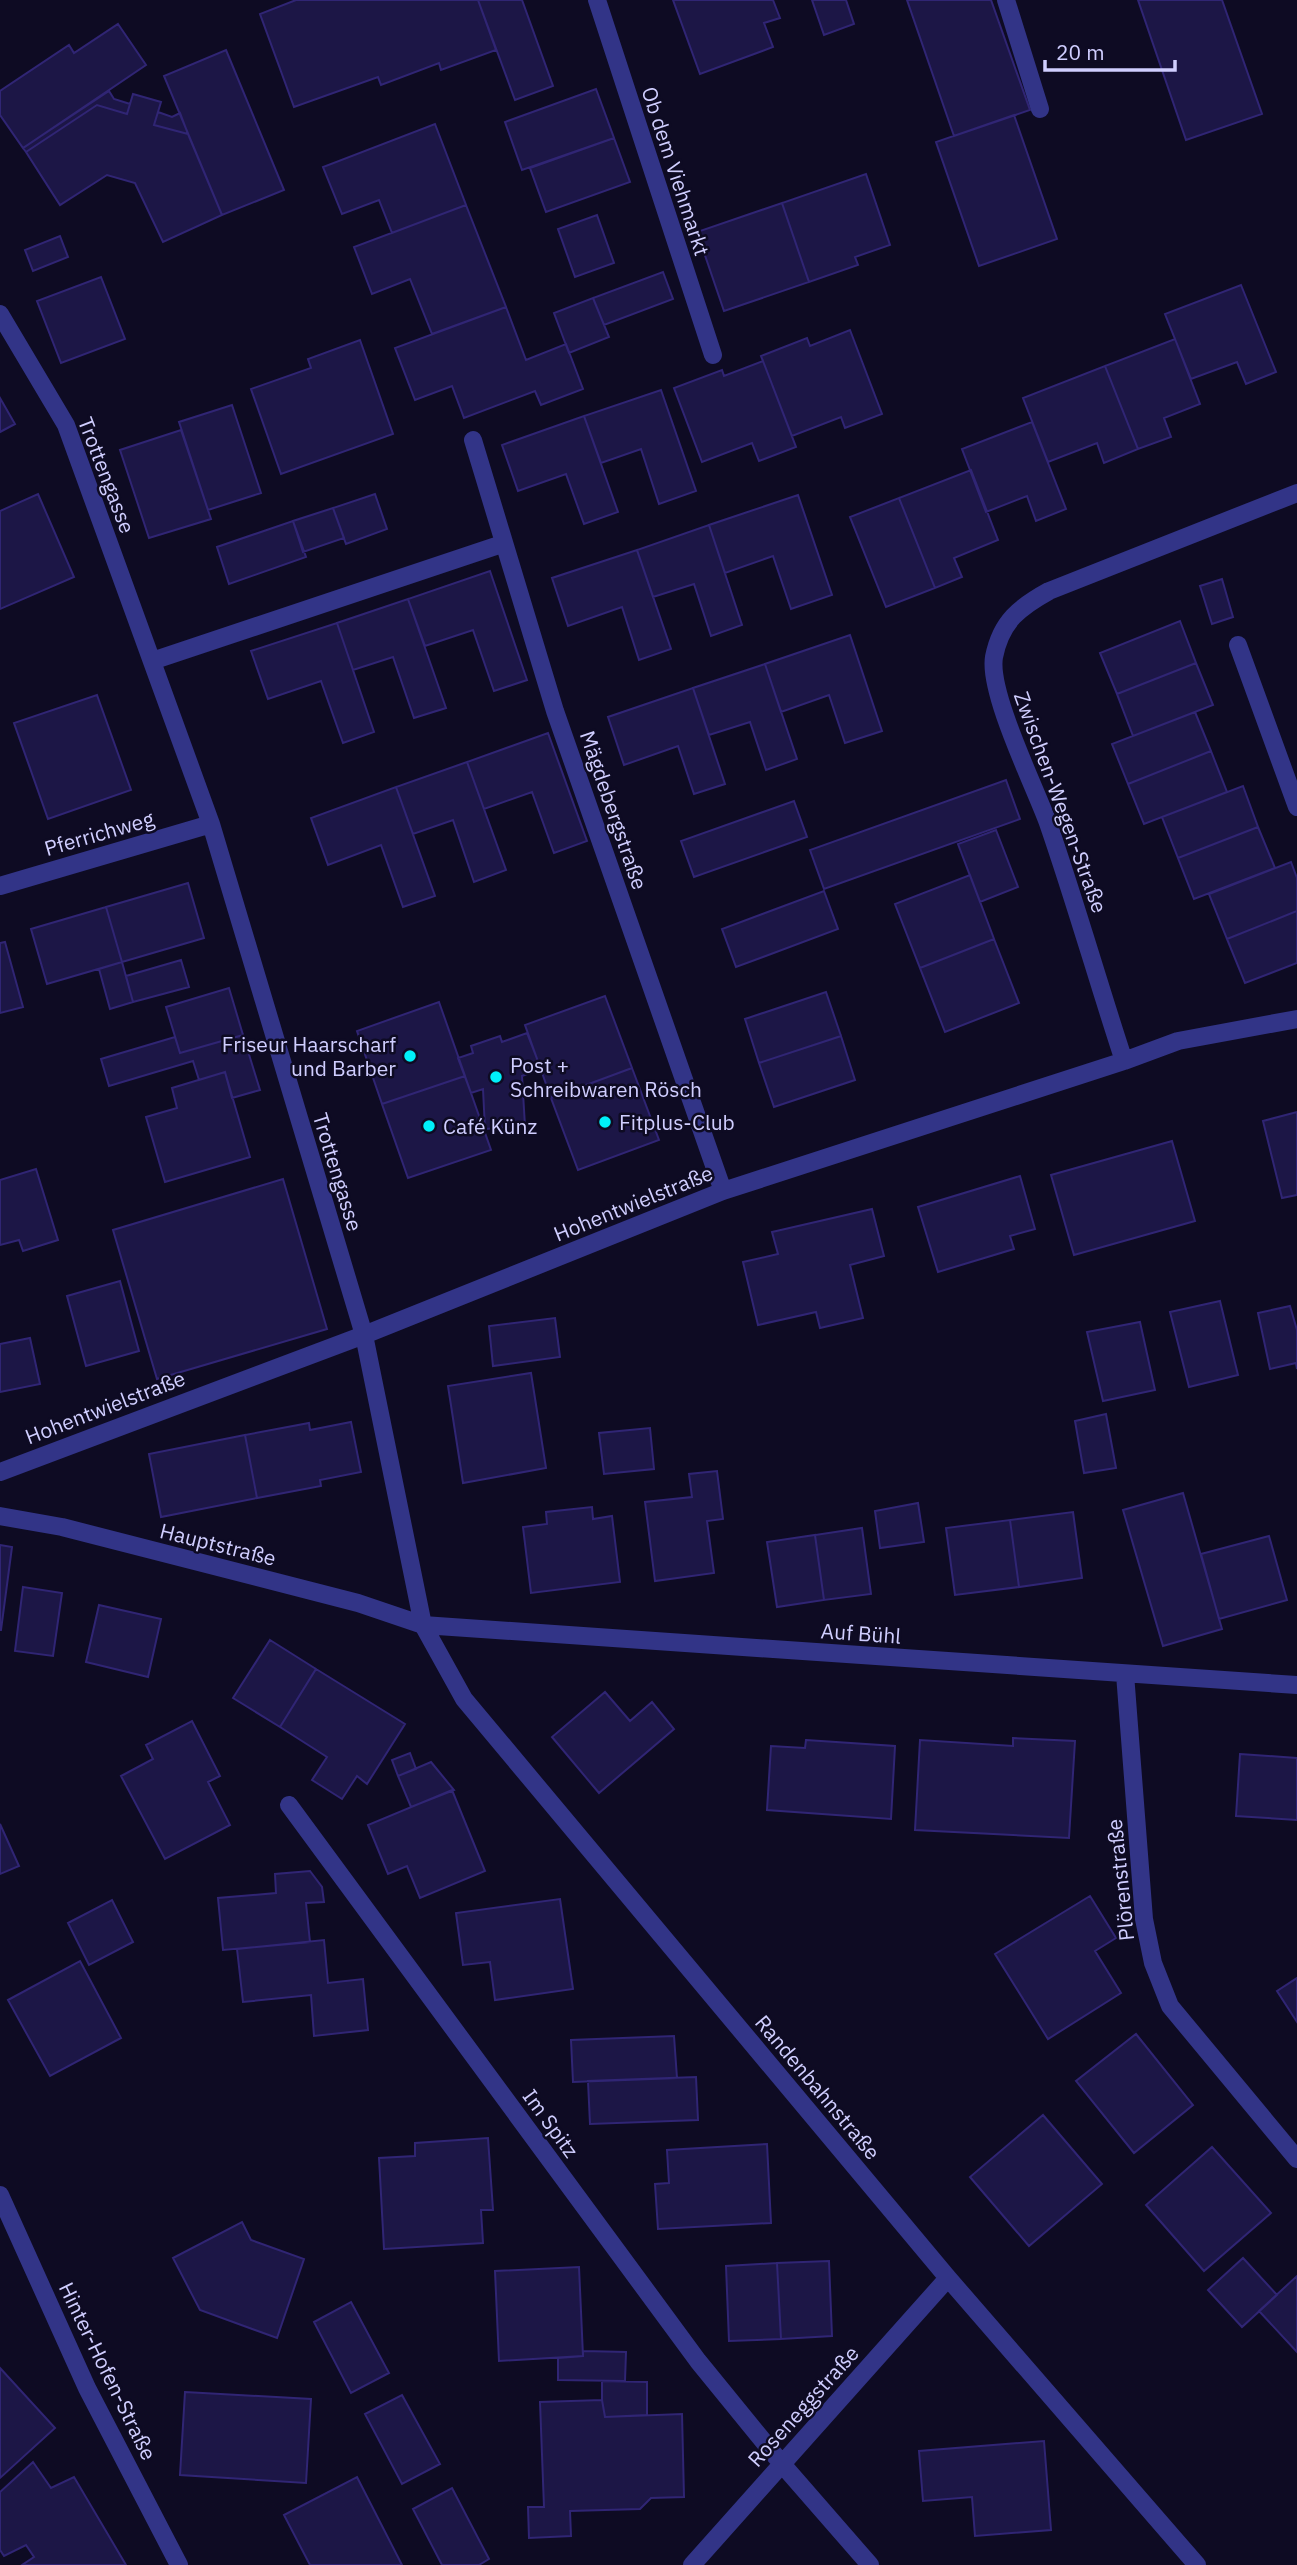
<svg xmlns="http://www.w3.org/2000/svg" width="1297" height="2565" font-family="'IBM Plex Sans',sans-serif">
<style>
.building{fill:#1c1646;stroke:#302574;stroke-width:2}
.lines{fill:none;stroke-linecap:round;stroke-linejoin:round}
.service{stroke:#323487;stroke-width:18}
.minor{stroke:#323487;stroke-width:18}
.poi-dot{fill:#00f0f9;stroke:#0e0b23;stroke-width:2.5}
.labels{text-anchor:middle;dominant-baseline:central;stroke-width:5;stroke-linejoin:round;paint-order:stroke}
.street-label{font-size:21px;fill:#d0ceff;stroke:#0e0b23}
.poi-label{font-size:21px;fill:#d0ceff;stroke:#0e0b23;text-anchor:start}
</style>
<rect width="100%" height="100%" fill="#0e0b23"/>
<!-- building -->
<path class="building" d="M296,0H478L496,50L441,70L439,63L381,85L378,77L294,107L260,14Z
M478,0H522L553,86L515,100Z
M673,0H773L780,18L764,23L773,47L700,74Z
M812,0H846L854,24L824,35Z
M907,0H991L1030,110L954,136Z
M1138,0H1222L1262,114L1186,140Z
M118,24L146,65L23,148L0,115V91L69,45L74,53Z
M226,50L284,190L222,215L164,76Z
M596,89L614,138L522,170L505,122Z
M109,91L114,99L130,104L127,114L97,105L26,152L23,148Z
M133,94L161,102L154,125L188,134L222,215L163,242L135,183L107,175L60,205L26,152L97,105L127,114Z
M158,112L172,117L180,113L188,134L154,125Z
M1014,115L1057,239L979,266L936,142Z
M435,124L466,205L392,233L379,200L342,214L323,167Z
M614,138L630,182L546,212L530,168Z
M866,174L890,245L855,257L858,265L809,282L782,203Z
M782,203L809,282L724,311L697,232Z
M466,205L506,307L432,334L410,279L372,294L354,247Z
M597,215L614,263L575,277L558,229Z
M60,236L68,257L33,271L25,250Z
M663,272L673,299L604,325L593,298Z
M101,277L125,339L61,363L37,301Z
M1241,285L1276,372L1246,384L1237,362L1191,379L1165,314Z
M593,298L609,337L569,353L554,313Z
M506,307L526,360L566,344L583,389L541,405L535,391L464,418L452,386L415,400L395,348Z
M850,330L882,414L845,428L841,417L792,436L761,356L807,338L810,346Z
M1175,339L1200,404L1164,418L1171,437L1138,449L1105,366Z
M360,340L393,434L281,474L251,389L311,368L308,359Z
M763,361L796,447L759,461L752,443L702,462L674,388L722,370L724,376Z
M1105,366L1138,449L1104,463L1097,443L1048,462L1023,398Z
M661,390L696,491L659,504L641,449L601,463L584,416Z
M0,398L15,424L0,432Z
M232,405L261,493L208,510L179,422Z
M584,416L618,512L584,524L566,474L518,491L502,445Z
M1032,422L1066,509L1036,521L1027,496L986,512L962,449Z
M181,430L211,519L149,538L120,450Z
M971,470L998,540L954,558L962,577L935,588L899,498Z
M38,494L74,577L0,609V511Z
M375,494L387,529L346,544L333,508Z
M798,495L832,595L791,609L773,556L725,573L709,525Z
M899,498L935,588L886,607L850,517Z
M333,508L344,538L303,552L293,521Z
M293,521L306,557L229,584L217,547Z
M709,525L742,625L711,636L694,584L653,597L637,550Z
M637,550L671,649L639,660L622,607L568,626L552,578Z
M490,571L527,680L494,691L473,630L425,646L408,599Z
M1222,579L1233,617L1212,624L1200,586Z
M408,599L446,708L414,718L393,657L353,670L337,623Z
M1180,621L1196,663L1117,694L1100,653Z
M337,623L374,732L343,743L321,681L268,699L251,651Z
M850,635L882,731L845,743L829,695L781,712L765,664Z
M1196,663L1213,705L1133,736L1117,694Z
M765,664L797,759L766,770L750,722L709,735L693,688Z
M693,688L725,784L694,794L678,746L624,765L608,717Z
M97,695L131,790L48,819L14,723Z
M1195,712L1211,751L1128,784L1112,744Z
M548,733L587,841L554,853L532,792L484,809L467,762Z
M1211,751L1227,792L1144,824L1128,784Z
M467,762L506,870L474,882L453,820L413,834L396,787Z
M1006,780L1020,819L824,889L810,850Z
M1243,786L1258,827L1178,858L1162,817Z
M396,787L435,896L403,907L381,845L328,865L311,818Z
M794,801L807,837L694,877L681,841Z
M1258,827L1275,868L1194,899L1178,858Z
M996,830L1018,887L980,902L958,844Z
M1291,862L1297,878V911L1227,939L1209,894Z
M970,875L994,939L920,968L895,904Z
M188,883L204,938L122,962L106,907Z
M824,891L838,929L736,967L722,929Z
M106,907L122,962L47,984L31,929Z
M1297,911V963L1245,983L1227,939Z
M994,939L1019,1003L945,1032L920,968Z
M5,942L23,1007L0,1013V943Z
M181,960L189,987L133,1002L126,976Z
M122,962L133,1002L110,1009L99,969Z
M229,988L243,1035L180,1053L166,1007Z
M826,992L841,1036L759,1063L745,1019Z
M605,996L632,1068L551,1098L525,1025Z
M439,1002L465,1076L382,1104L357,1031Z
M527,1033L541,1069L522,1076L525,1126L485,1129L483,1089L471,1093L458,1058L473,1053L471,1046L500,1036L502,1042Z
M243,1035L260,1090L232,1098L225,1072L199,1080L193,1061L109,1086L101,1059L175,1037L180,1053Z
M841,1036L855,1080L774,1107L759,1063Z
M632,1068L659,1140L578,1170L551,1098Z
M225,1072L250,1157L165,1182L146,1117L177,1108L172,1088Z
M465,1076L491,1150L408,1178L382,1104Z
M1297,1112V1195L1282,1198L1263,1121Z
M1172,1141L1195,1221L1074,1255L1051,1175Z
M36,1169L58,1240L23,1251L19,1240L0,1245V1180Z
M1020,1176L1035,1229L1010,1236L1014,1249L938,1272L918,1207Z
M283,1179L327,1329L157,1379L113,1230Z
M872,1209L884,1256L850,1265L863,1318L820,1328L816,1312L758,1325L743,1262L778,1254L772,1232Z
M120,1281L139,1351L86,1366L67,1296Z
M1220,1301L1238,1375L1189,1387L1170,1312Z
M1290,1306L1297,1330V1369L1296,1363L1270,1369L1258,1313Z
M555,1318L560,1357L493,1366L489,1326Z
M1140,1322L1155,1390L1103,1401L1087,1332Z
M30,1338L40,1384L0,1392V1344Z
M531,1373L546,1468L463,1483L448,1386Z
M1106,1414L1116,1468L1084,1473L1075,1421Z
M351,1422L361,1472L320,1480L321,1486L257,1498L245,1435L309,1423L310,1430Z
M650,1428L654,1469L604,1474L599,1433Z
M245,1435L257,1498L161,1517L149,1454Z
M717,1471L723,1519L707,1521L714,1573L655,1581L645,1502L692,1497L689,1474Z
M1183,1493L1222,1629L1163,1646L1123,1510Z
M918,1503L924,1542L880,1548L875,1511Z
M592,1507L593,1519L612,1516L620,1582L531,1593L523,1527L547,1524L546,1512Z
M1073,1512L1082,1578L1019,1587L1010,1520Z
M1010,1520L1019,1587L955,1595L946,1528Z
M862,1528L871,1594L824,1600L815,1535Z
M815,1535L824,1600L777,1607L767,1542Z
M1269,1536L1287,1600L1219,1619L1201,1554Z
M0,1545L12,1547L1,1630H0Z
M23,1587L62,1593L53,1656L15,1651Z
M99,1605L161,1619L148,1677L86,1662Z
M270,1640L316,1669L280,1727L233,1698Z
M316,1669L405,1724L367,1784L357,1776L342,1799L312,1780L327,1757L280,1727Z
M605,1692L630,1721L652,1702L674,1729L599,1793L552,1737Z
M192,1721L220,1776L208,1782L230,1825L165,1859L121,1776L153,1759L146,1745Z
M1013,1738L1075,1741L1069,1838L915,1830L920,1740L1013,1746Z
M806,1740L895,1746L891,1819L767,1810L771,1746L805,1748Z
M410,1753L416,1769L398,1776L392,1760Z
M1240,1754L1297,1758V1820L1236,1816Z
M431,1762L454,1790L411,1807L398,1776Z
M452,1790L485,1871L420,1898L407,1866L388,1874L368,1825Z
M0,1824L19,1866L0,1874Z
M310,1871L322,1887L324,1902L306,1903L310,1942L223,1950L218,1898L276,1893L275,1874Z
M1090,1896L1116,1938L1095,1951L1121,1993L1048,2039L995,1954Z
M560,1899L573,1989L495,2000L490,1962L463,1965L456,1913Z
M112,1900L133,1942L89,1965L68,1923Z
M324,1940L328,1983L363,1979L368,2030L314,2036L311,1995L243,2002L237,1949Z
M80,1961L121,2038L50,2076L8,2000Z
M1297,1978V2022L1277,1991Z
M1136,2034L1193,2105L1134,2153L1076,2081Z
M674,2036L677,2078L573,2082L571,2040Z
M696,2077L698,2120L590,2124L588,2081Z
M1043,2115L1102,2184L1029,2246L970,2177Z
M488,2138L493,2210H481L483,2243L384,2249L379,2158L415,2156V2143Z
M767,2144L771,2223L658,2229L655,2184L669,2183L667,2150Z
M1212,2147L1271,2213L1204,2271L1146,2205Z
M242,2222L251,2240L304,2259L277,2338L200,2310L173,2258Z
M1243,2258L1277,2295L1242,2327L1208,2290Z
M829,2261L832,2336L781,2339L777,2263Z
M777,2263L781,2339L729,2341L726,2266Z
M579,2267L583,2356L499,2361L495,2271Z
M1297,2276V2352L1259,2311Z
M351,2302L389,2373L351,2393L314,2322Z
M583,2351L626,2352L625,2381L558,2380V2358L583,2356Z
M0,2368L55,2428L0,2478Z
M602,2381L647,2382V2415L605,2417L602,2400Z
M185,2392L311,2399L306,2483L180,2475Z
M402,2395L440,2464L402,2484L365,2414Z
M602,2400L605,2417L682,2414L684,2497L651,2498L640,2509L570,2511L571,2536L529,2538L528,2507H544L540,2402Z
M1044,2441L1051,2530L975,2536L972,2497L923,2501L919,2451Z
M33,2462L51,2488L74,2477L126,2565H22L34,2557L26,2545L4,2556L0,2550V2492Z
M357,2477L402,2565H310L284,2515Z
M452,2488L489,2559L479,2565H442L413,2509Z"/>
<g class="lines">
<!-- service -->
<path class="service" d="M1006,0L1040,109"/>
<!-- minor -->
<path class="minor" d="M597,0L713,355
M0,314L66,425L211,824L364,1335L423,1625L464,1699L948,2278L1197,2565
M473,440L555,711L723,1191
M1238,645L1297,807
M152,661L496,546
M0,886L211,824
M1124,1061C1098,982 1075,901 1048,823C1034,785 988,692 994,657C1001,621 1020,607 1049,591L1297,493
M0,1472L364,1335L723,1191L1124,1061L1178,1041L1297,1019
M0,1516L62,1527L358,1603L423,1625L1297,1685
M1125,1674L1144,1919L1153,1963L1170,2006L1297,2159
M289,1805L698,2361L782,2464L870,2565
M0,2195L87,2388L179,2565
M692,2565L948,2278"/>
</g>
<!-- markers -->
<g class="poi-dot">
<circle cx="410" cy="1056" r="7"/>
<circle cx="496" cy="1077" r="7"/>
<circle cx="605" cy="1122" r="7"/>
<circle cx="429" cy="1126" r="7"/>
</g>
<g class="labels">
<!-- street labels -->
<g class="street-label">
<text transform="translate(676 171) rotate(72)">Ob dem Viehmarkt</text>
<text transform="translate(107 475) rotate(69)">Trottengasse</text>
<text transform="translate(1061 802) rotate(70)">Zwischen-Wegen-Straße</text>
<text transform="translate(614 810) rotate(71)">Mägdebergstraße</text>
<text transform="translate(99 833) rotate(-16)">Pferrichweg</text>
<text transform="translate(338 1172) rotate(73)">Trottengasse</text>
<text transform="translate(633 1203) rotate(-22)">Hohentwielstraße</text>
<text transform="translate(105 1407) rotate(-21)">Hohentwielstraße</text>
<text transform="translate(218 1544) rotate(14)">Hauptstraße</text>
<text transform="translate(861 1633) rotate(4)">Auf Bühl</text>
<text transform="translate(1120 1880) rotate(-96)">Plörenstraße</text>
<text transform="translate(818 2087) rotate(50)">Randenbahnstraße</text>
<text transform="translate(551 2123) rotate(54)">Im Spitz</text>
<text transform="translate(108 2371) rotate(64)">Hinter-Hofen-Straße</text>
<text transform="translate(803 2406) rotate(-48)">Roseneggstraße</text>
</g>
<!-- poi labels -->
<g class="poi-label">
<text x="396" y="1044" text-anchor="end">Friseur Haarscharf<tspan x="396" dy="24">und Barber</tspan></text>
<text x="510" y="1065">Post +<tspan x="510" dy="24">Schreibwaren Rösch</tspan></text>
<text x="619" y="1122">Fitplus-Club</text>
<text x="443" y="1126">Café Künz</text>
</g>
</g>
<!-- scale -->
<path d="M1045 60v10h130v-10" fill="none" stroke="#d0ceff" stroke-width="3.5"/>
<text x="1056" y="60" font-size="21" fill="#d0ceff" stroke="#0e0b23" stroke-width="5" paint-order="stroke">20 m</text>
</svg>
